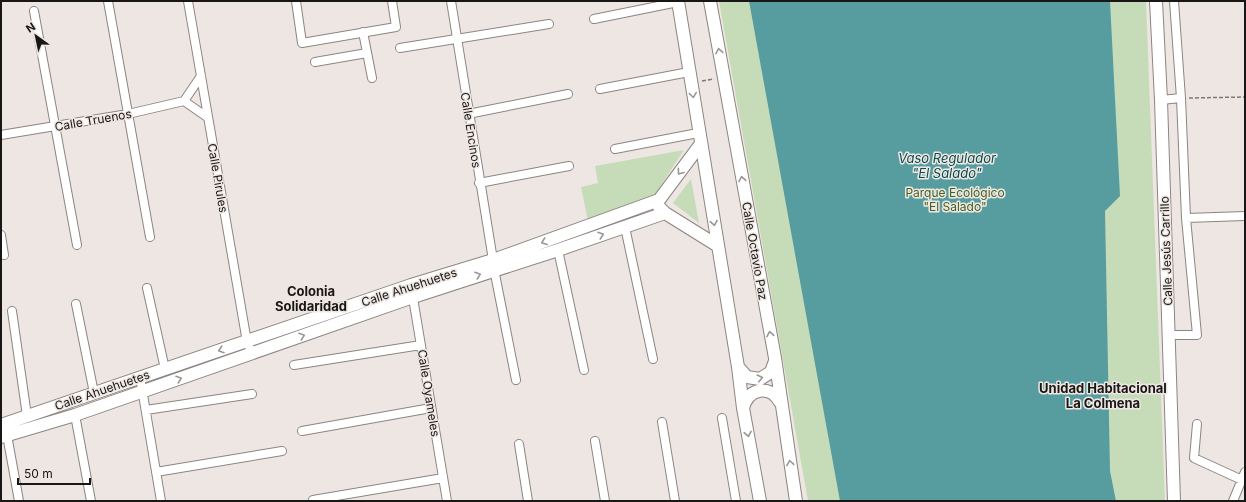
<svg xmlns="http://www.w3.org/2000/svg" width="1246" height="502" font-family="Inter,sans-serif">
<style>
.green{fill:#c6dcb9}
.water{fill:#579da0}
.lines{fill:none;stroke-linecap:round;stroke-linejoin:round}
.street-casing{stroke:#8c8581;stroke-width:10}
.secondary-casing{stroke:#8c8581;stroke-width:14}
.path{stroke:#7e7976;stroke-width:1.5;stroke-dasharray:4 2;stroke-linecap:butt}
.street{stroke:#fff;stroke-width:8}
.secondary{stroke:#fff;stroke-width:12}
.oneway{stroke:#989796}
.labels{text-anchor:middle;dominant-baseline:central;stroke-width:3;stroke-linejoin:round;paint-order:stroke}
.street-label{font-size:12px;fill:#191715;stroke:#eee6e2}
.park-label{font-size:12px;fill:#406323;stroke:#eee6e2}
.water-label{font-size:13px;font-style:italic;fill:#0c4d4f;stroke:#eee6e2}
.neighbourhood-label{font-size:13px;font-weight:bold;fill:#191715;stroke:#eee6e2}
</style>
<rect width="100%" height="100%" fill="#eee6e2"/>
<!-- green -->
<path class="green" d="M719,1H1146L1165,501H808Z
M684,150L652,199L588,221L581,187L598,183L595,166Z
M691,179L699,223L673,203Z"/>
<!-- water -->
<path class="water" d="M749,1H1110L1120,196L1105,211L1110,471L1116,501H840Z"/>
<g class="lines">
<!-- street casing -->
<g class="street-casing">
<path id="street" d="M108,1L150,237
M188,1L247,342L252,353
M296,1L302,43L396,27L392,1
M451,1L493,260
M34,11L77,245
M594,19L678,2
M363,32L372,78
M400,48L549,24
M315,62L367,53
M600,89L689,72
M1161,100L1181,98
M184,101L207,117
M468,114L568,94
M1,135L128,114L184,101L201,76
M615,149L698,133
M479,183L569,166
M1186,218L1245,216
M625,227L653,359
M1,235L4,255
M558,250L584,370
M494,269L516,380
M147,288L165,369
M412,292L447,501
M76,304L94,393
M12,311L27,416
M1168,335H1197L1186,218L1181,98L1174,1
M294,365L421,345
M140,377L161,501
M146,410L252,394
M75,415L91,501
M722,418L736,501
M662,422L675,501
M1197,424L1194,458L1242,480
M302,431L431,408
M7,435L19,501
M595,441L605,501
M519,444L528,501
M156,472L282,451
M313,500L443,478
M1233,501L1245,472"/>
</g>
<!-- secondary casing -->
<g class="secondary-casing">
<path id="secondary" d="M678,1L738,367L743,408L760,501
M710,1L775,358L796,501
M1156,1L1161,100L1174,501
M659,207L665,213L718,246
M738,367L747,377L760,379L771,372L775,361
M743,408C748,388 770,384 780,402
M1,425L411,285L493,260L659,200L700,145
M1,437L75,415L413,297L558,250L665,213"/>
</g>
<!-- path -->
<path class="path" d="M702,81L714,79
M1189,98L1245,97"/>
<!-- street -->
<use href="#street" class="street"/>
<!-- secondary -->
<use href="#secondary" class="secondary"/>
</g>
<!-- one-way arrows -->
<defs><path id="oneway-chevron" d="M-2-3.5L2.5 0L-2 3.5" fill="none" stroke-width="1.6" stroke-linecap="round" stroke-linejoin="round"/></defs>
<g class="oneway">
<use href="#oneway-chevron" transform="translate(719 51) rotate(-100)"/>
<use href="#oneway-chevron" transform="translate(693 95) rotate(82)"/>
<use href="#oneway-chevron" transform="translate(680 172) rotate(126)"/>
<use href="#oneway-chevron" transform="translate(742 179) rotate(-100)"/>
<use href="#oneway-chevron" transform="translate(714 223) rotate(80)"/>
<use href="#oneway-chevron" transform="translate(601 235) rotate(-19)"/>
<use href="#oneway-chevron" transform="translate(544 242) rotate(160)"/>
<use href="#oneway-chevron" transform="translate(478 275) rotate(-19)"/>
<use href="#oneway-chevron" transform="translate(770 334) rotate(-100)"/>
<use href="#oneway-chevron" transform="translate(302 336) rotate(-19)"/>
<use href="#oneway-chevron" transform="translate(221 350) rotate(162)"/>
<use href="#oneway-chevron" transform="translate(760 378) rotate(-13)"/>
<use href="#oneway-chevron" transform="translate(179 379) rotate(-19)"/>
<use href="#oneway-chevron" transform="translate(748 434) rotate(80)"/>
<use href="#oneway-chevron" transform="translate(790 463) rotate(-99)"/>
</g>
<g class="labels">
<!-- street labels -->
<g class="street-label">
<text transform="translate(93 120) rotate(-10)">Calle Truenos</text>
<text transform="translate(471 130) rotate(81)">Calle Encinos</text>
<text transform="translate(218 178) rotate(80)">Calle Pirules</text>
<text transform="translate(755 251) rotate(80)">Calle Octavio Paz</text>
<text transform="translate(1166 251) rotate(-92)">Calle Jesús Carrillo</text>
<text transform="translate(409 287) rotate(-18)">Calle Ahuehuetes</text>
<text transform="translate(102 390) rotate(-19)">Calle Ahuehuetes</text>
<text transform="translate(429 393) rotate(81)">Calle Oyameles</text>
</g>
<!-- park labels -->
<g class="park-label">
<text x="955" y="192">Parque Ecológico<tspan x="955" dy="14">"El Salado"</tspan></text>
</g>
<!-- water labels -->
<g class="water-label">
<text x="947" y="158">Vaso Regulador<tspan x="947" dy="15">"El Salado"</tspan></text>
</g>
<!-- neighbourhood labels -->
<g class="neighbourhood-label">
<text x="311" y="291">Colonia<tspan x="311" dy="15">Solidaridad</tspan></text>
<text x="1103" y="388">Unidad Habitacional<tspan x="1103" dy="15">La Colmena</tspan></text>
</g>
</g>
<!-- border -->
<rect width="1246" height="502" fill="none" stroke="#191715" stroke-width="4"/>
<!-- north arrow -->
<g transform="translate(36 36) rotate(327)" stroke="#eee6e2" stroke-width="3" paint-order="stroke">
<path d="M0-3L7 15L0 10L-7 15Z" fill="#191715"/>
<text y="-6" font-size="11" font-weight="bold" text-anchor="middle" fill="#191715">N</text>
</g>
<!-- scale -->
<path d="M18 478v6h72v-6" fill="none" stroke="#191715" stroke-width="2"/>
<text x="24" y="478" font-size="12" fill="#191715" stroke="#eee6e2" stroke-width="3" paint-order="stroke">50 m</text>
</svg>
